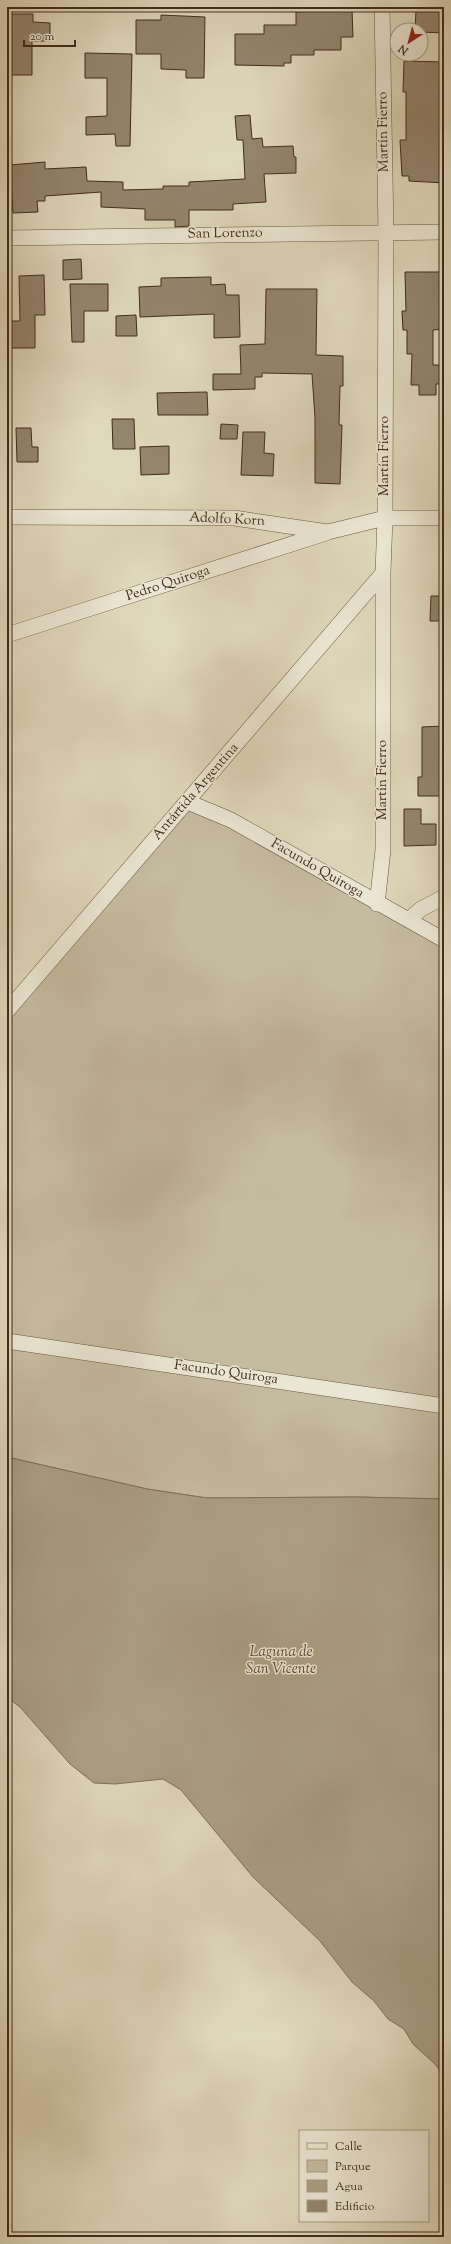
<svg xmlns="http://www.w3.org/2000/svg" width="451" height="2244" font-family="'Sorts Mill Goudy',serif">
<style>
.green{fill:#c5bba1;stroke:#83745e}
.water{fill:#aa9e85;stroke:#80705b}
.building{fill:#94856f;stroke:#412c1b}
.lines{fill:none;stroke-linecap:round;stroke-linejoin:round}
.street-casing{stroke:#695743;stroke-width:16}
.street{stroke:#ebe6d3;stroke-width:15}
.labels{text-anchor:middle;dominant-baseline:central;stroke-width:3;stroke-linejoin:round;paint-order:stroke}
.street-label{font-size:14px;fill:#412c1b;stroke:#ebe6d3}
.water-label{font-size:15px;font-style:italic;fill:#5b4836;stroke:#ebe6d3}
</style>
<rect width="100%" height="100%" fill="#e0d8bc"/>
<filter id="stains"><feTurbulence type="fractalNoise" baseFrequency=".005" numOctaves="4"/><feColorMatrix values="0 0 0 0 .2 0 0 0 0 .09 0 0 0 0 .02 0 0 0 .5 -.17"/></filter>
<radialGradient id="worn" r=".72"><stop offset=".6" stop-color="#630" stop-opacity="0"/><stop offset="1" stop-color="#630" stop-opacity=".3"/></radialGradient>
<!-- green -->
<path class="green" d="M188,802L444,940V1499L357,1497L207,1498L147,1489L7,1457V1017Z"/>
<!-- water -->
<path class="water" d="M7,1457L147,1489L207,1498L357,1497L444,1499V2077L436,2065L413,2044L404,2029L388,2019L374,2001L352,1982L320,1941L253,1877L181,1790L163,1779L115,1784L94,1783L70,1764L20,1707L7,1697Z"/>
<!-- building -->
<path class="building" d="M324,10H352L353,37H341V50H314V55H291V63H284V66L235,65V34H264V25H296V12Z
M416,10L444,11V33L421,32V30H415Z
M7,14H33V22L50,23V41H32V75H7Z
M161,15L205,17L204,78H186V70L161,69V54H136V20H161Z
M85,53L132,54L130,146H116L115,134L86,135V117L107,116V78H85Z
M404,61L444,62V183L409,181V176H402L400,140H406V92H403Z
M250,115L252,139L262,138L263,147L293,146L294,157H296V173L264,174L266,202L233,204V210H189V226L175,227V220H145V209L101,207V192L45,196V201H37L38,212L13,213L10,165L45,162V169L86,167L87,181L123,182V190L163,189V186H189V182L245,179L243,140H237L235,116Z
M81,259L82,279L63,280V260Z
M405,272H442L444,329L433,330V365H444L443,384H436V395H419V385H411L412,354H407V330H403L402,311H406Z
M44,275L45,315H35V348H7V321H20L19,276Z
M211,277V285L225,284L226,295H239L240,337L214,338V314L140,317L139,287L161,286V278Z
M70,284H108V311H84V342H72Z
M266,289H317L316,355L343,356V386H340L339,425H342L340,484L315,483V418L312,374L262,373V377H255V389L213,390V374H241L240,345L265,344Z
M136,315L137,336H116V316Z
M207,392L208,415H158L157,393Z
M112,419H134L135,449H113Z
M221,424L238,425L237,439H220Z
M16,428H31L32,447H38V462H17Z
M243,432H265L264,453L274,454L273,476L241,475Z
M169,446V474L141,475L140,447Z
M431,596H444V621H430Z
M444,726V796H418V777H422V727Z
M404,809H421V824H436V845L404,846Z"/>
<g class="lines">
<!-- street casing -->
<g class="street-casing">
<path id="street" d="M7,238L444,232
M7,517L234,518L328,532L385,518H444
M7,635L326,533
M188,802L231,820L444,940
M377,904L383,850V573L385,518L386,232L382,7
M408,920L421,909L444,897
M7,1011L383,573
M7,1341L444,1406"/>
</g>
<!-- street -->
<use href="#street" class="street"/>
</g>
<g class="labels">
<!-- street labels -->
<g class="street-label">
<text transform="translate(384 132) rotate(-91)">Martín Fierro</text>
<text transform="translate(225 234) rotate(-1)">San Lorenzo</text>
<text transform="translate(385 456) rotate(-90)">Martín Fierro</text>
<text transform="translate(227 520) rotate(3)">Adolfo Korn</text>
<text transform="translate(168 584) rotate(-18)">Pedro Quiroga</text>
<text transform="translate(383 780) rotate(-90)">Martín Fierro</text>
<text transform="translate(196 792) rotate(-49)">Antártida Argentina</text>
<text transform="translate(317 869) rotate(30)">Facundo Quiroga</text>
<text transform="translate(226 1373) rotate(8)">Facundo Quiroga</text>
</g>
<!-- water labels -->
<g class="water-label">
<text x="281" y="1652">Laguna de<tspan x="281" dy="17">San Vicente</tspan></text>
</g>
</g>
<!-- margin -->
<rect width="451" height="2244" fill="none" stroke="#e0d8bc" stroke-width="24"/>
<rect x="8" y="8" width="435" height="2228" fill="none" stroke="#412c1b" stroke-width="2"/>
<rect x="12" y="12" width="427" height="2220" fill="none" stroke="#412c1b"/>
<!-- legend -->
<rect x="299" y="2130" width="130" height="92" fill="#ebe6d3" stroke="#a79c89"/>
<rect x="307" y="2143" width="20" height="6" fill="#ebe6d3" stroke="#a79c89"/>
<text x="335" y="2150" font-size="12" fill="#412c1b">Calle</text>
<rect x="307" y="2160" width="20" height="12" fill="#c5bba1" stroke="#a79c89"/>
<text x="335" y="2170" font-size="12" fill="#412c1b">Parque</text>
<rect x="307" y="2180" width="20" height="12" fill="#aa9e85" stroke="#a79c89"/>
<text x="335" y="2190" font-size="12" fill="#412c1b">Agua</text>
<rect x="307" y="2200" width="20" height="12" fill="#94856f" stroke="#a79c89"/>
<text x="335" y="2210" font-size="12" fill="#412c1b">Edificio</text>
<!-- north arrow -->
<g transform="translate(409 42) rotate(216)"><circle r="19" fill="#ebe6d3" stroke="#a79c89"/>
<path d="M0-3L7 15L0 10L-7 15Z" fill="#8f2418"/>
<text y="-6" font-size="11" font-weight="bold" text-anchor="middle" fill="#412c1b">N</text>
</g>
<!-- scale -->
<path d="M24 40v6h51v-6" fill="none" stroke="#412c1b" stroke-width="2"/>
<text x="30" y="40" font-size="12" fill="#412c1b" stroke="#ebe6d3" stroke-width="3" paint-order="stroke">20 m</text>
<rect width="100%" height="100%" filter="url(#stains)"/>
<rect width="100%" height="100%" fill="url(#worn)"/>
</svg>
